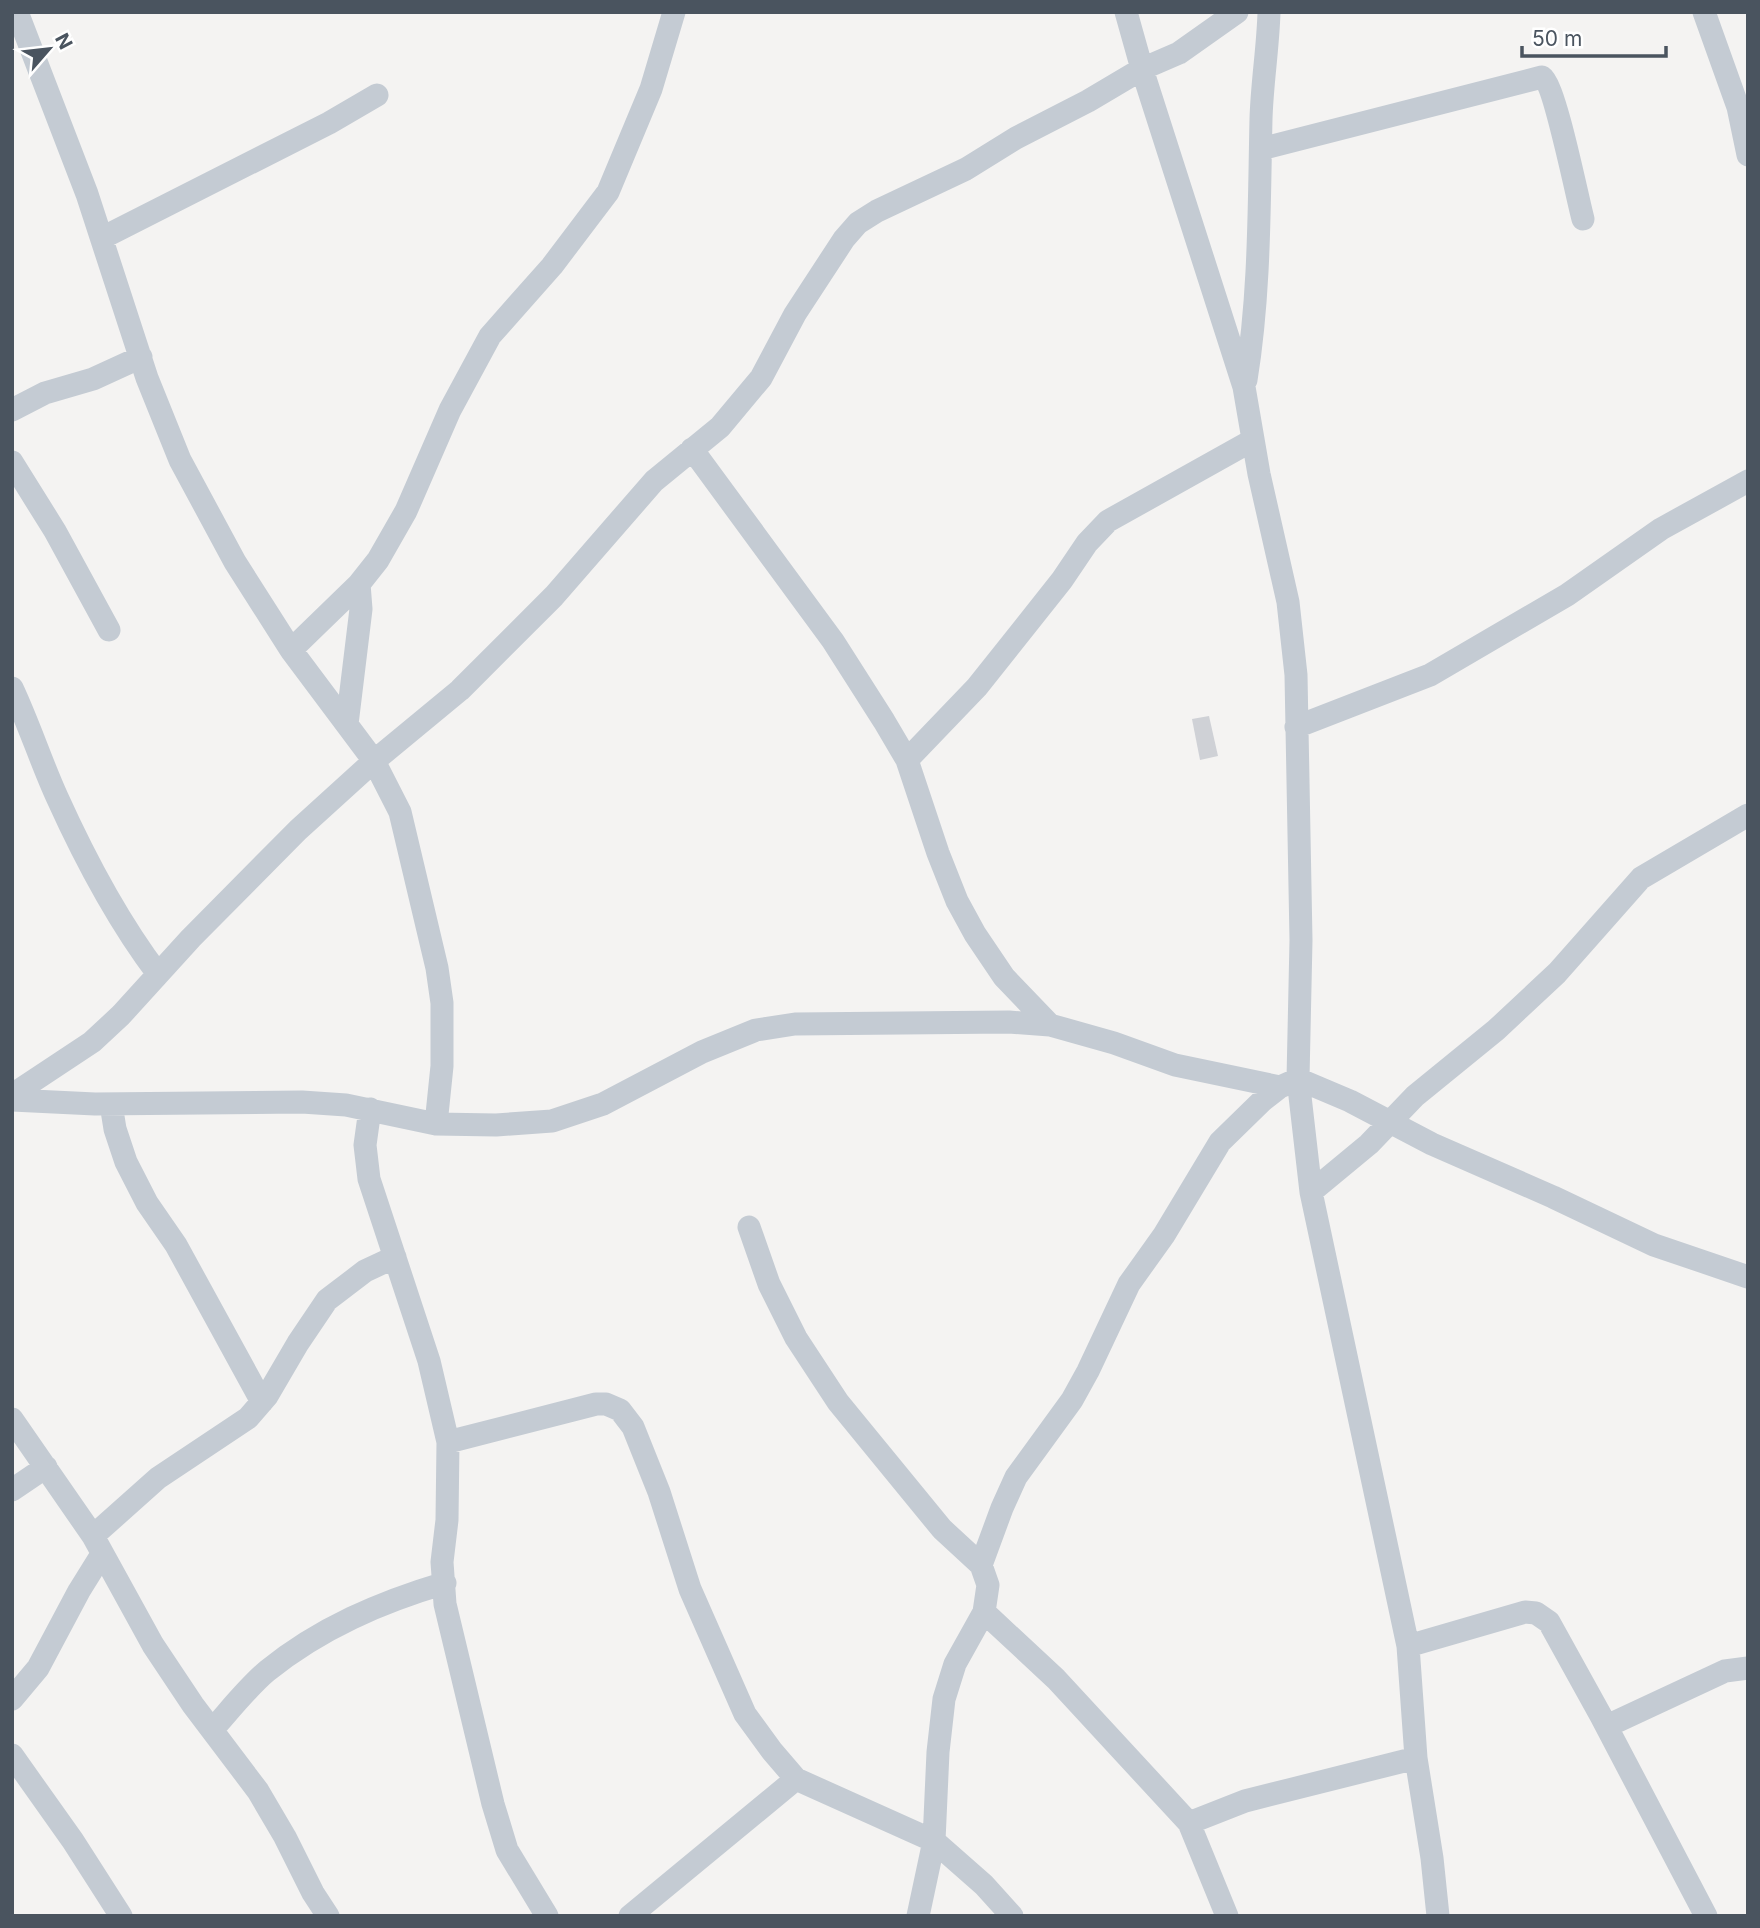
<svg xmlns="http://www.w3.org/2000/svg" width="1760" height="1928" font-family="Inter,sans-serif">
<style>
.building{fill:#cfd1d6}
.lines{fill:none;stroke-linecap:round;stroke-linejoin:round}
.minor{stroke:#c4cbd3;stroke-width:23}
</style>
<rect width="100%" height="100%" fill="#f4f3f2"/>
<!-- building -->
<path class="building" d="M1209,716L1218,756L1200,760L1192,719Z"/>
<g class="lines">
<!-- minor -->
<path class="minor" d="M17,12L87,194L147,378L180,460L235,562L291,650L374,761L400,812L437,968L442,1003V1066L436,1124
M1126,12L1142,69L1244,387L1259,474L1288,602L1296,675L1301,940L1298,1079L1311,1192L1408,1646L1416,1758L1432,1858L1438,1916
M1704,12L1738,107L1748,155
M1261,149L1542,77C1555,85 1577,197 1583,219
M102,238L329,123L377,95
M1246,380C1260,294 1259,206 1261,119C1262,83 1268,48 1269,12
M12,410L45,393L93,379L141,357
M692,449L833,641L884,721L907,760L938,853L957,901L975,934L1004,977L1050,1025
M12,462L55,531L109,630
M291,650L359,584L378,560L406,511L450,410L490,336L552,266L608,192L651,89L674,12
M12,688C29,724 41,762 57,797C85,859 117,920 158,974
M347,724L361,609L359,584
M1296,727L1430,675L1567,595L1661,529L1748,481
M907,760L977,687L1062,580L1087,543L1108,521L1253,440
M12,1095L92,1042L121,1015L191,938L298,830L374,761L460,690L554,596L654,481L720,427L761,378L795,314L844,239L858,223L877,211L966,169L1016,138L1088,101L1142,69L1179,53L1237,12
M12,1100L95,1104L302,1102L346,1105L436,1124L496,1125L552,1121L603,1104L702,1052L756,1030L795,1024L1009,1022L1050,1025L1114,1043L1175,1065L1280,1087
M111,1104L115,1129L126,1162L147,1203L176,1245L262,1402
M370,1109L365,1145L369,1179L429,1361L448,1442L447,1520L442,1562L445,1604L493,1804L507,1850L547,1916
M1311,1192L1369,1144L1415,1096L1496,1030L1557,973L1641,878L1748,815
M749,1227L769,1284L796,1338L838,1402L942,1529L981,1565
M12,1419L93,1536L153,1645L193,1705L258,1791L285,1837L313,1893L328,1916
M448,1442L596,1404H606L620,1410L633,1427L659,1492L690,1589L745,1714L772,1751L796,1779L934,1841L984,1885L1012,1916
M12,1490L46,1467
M93,1536L158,1478L248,1418L267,1396L298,1343L327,1300L365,1271L395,1257
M984,1612L1056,1679L1189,1823L1227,1916
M1408,1646L1525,1612L1536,1613L1549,1622L1601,1716L1706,1916
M12,1699L38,1668L79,1591L102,1554
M1607,1726L1725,1671L1748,1668
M212,1730C230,1710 247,1688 267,1671C320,1628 381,1602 445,1583
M12,1755L73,1841L121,1916
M1189,1823L1245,1801L1416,1758
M630,1916L796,1779
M918,1916L934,1841L938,1752L944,1699L955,1664L984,1612L988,1585L981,1565L1002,1508L1016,1477L1072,1400L1088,1371L1129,1284L1164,1235L1220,1142L1262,1101L1280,1087L1298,1079L1350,1101L1432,1144L1553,1197L1654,1245L1748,1277"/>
</g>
<!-- border -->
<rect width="1760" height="1928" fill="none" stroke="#4a545f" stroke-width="28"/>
<!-- north arrow -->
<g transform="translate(49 49) rotate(62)" stroke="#ffffff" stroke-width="5" paint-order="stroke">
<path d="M0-5L12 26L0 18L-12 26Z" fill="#4a545f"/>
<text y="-10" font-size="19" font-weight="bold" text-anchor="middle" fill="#4a545f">N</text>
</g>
<!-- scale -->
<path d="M1522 46v10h144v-10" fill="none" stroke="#4a545f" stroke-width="3.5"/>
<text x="1532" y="46" font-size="21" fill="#4a545f" stroke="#ffffff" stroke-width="5" paint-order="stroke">50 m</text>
</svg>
